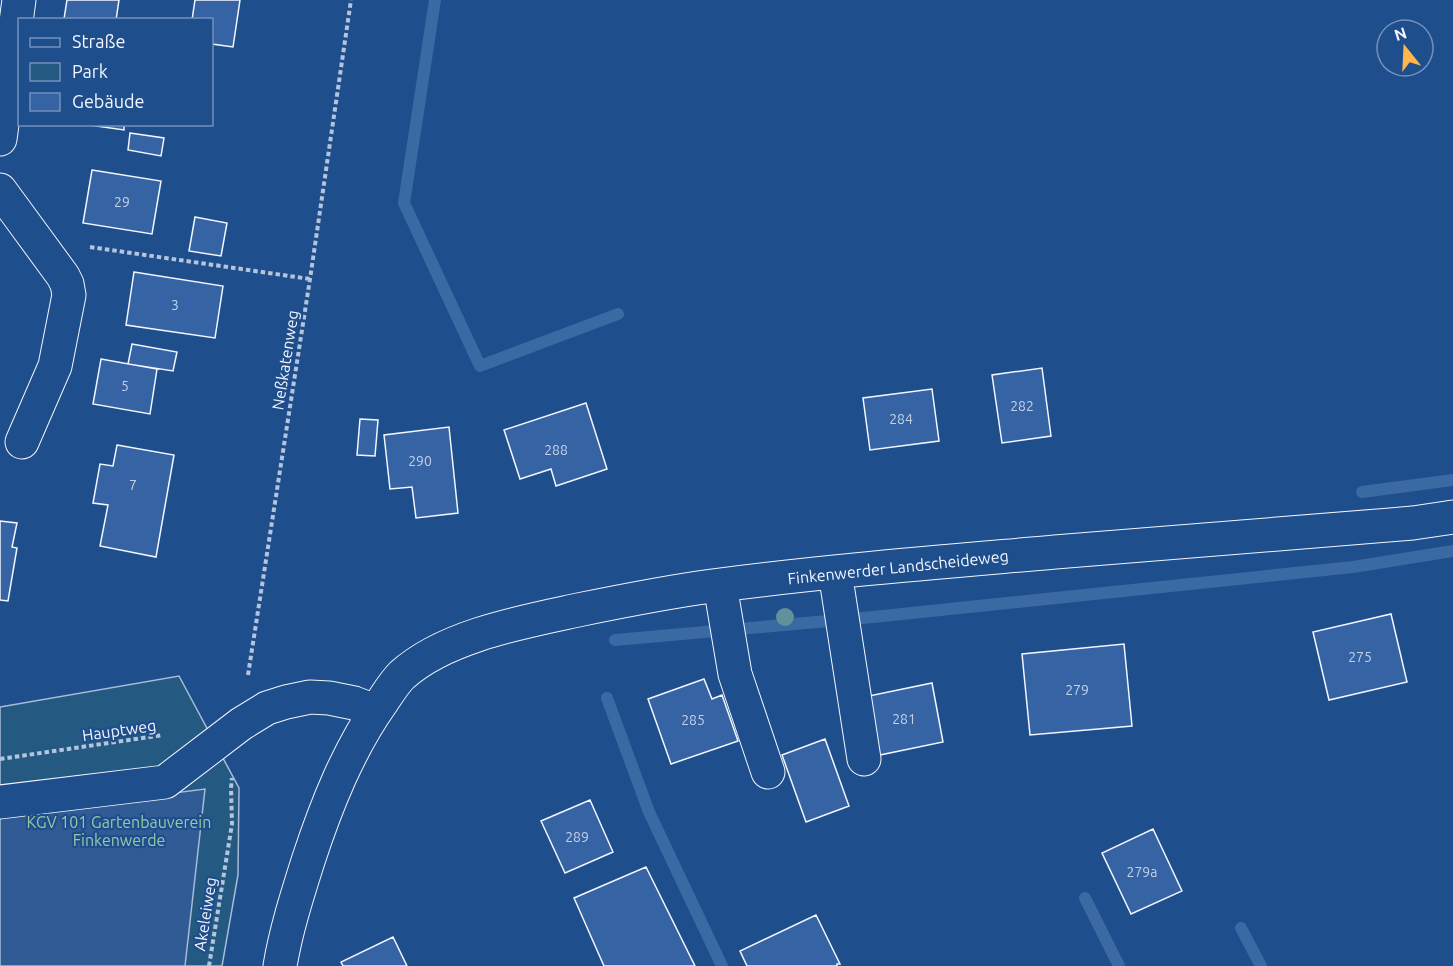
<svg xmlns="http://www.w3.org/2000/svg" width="1453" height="966" font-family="Ubuntu,sans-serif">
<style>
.green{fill:#245a82;stroke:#a8bbd7;stroke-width:1.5}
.parking{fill:#305b95;stroke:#a8bbd7;stroke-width:1.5}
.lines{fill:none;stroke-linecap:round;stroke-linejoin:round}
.stream{stroke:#3b69a3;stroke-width:12}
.building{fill:#3563a3;stroke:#f2f6ff;stroke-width:1.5}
.minor-casing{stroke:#f2f6ff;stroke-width:35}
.path{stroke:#b3c4dc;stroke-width:4;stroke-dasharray:4.5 3;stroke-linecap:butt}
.minor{stroke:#1f4e8c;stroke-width:33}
.tree{fill:#61919a}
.labels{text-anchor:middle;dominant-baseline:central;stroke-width:4.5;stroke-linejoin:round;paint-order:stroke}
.number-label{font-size:14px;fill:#c3d1e8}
.street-label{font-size:16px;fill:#f2f6ff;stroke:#1f4e8c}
.park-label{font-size:16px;fill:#97c8a6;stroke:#1f4e8c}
</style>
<rect width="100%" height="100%" fill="#1f4e8c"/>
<!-- green -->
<path class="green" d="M179,676L239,788L238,875L222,966H0V707Z"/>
<!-- parking -->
<path class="parking" d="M205,789L185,966H0V815Z"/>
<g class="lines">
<!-- stream -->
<path class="stream" d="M435,0L404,203L480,366L618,314
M1362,492L1453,480
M615,640L873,617L1353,567L1453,551
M607,698L649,812L722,966
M1085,898L1119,966
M1241,928L1261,966"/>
</g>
<!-- building -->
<path class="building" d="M67,0H119L116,20L64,19Z
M195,0H240L233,47L212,44V20H192Z
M82,124H124V130Z
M130,133L164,138L161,156L128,150Z
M92,170L161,181L152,234L83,223Z
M195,217L227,223L221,256L189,251Z
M134,272L223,286L215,338L126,325Z
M132,344L177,352L173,371L128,364Z
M101,359L157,369L150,414L93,404Z
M1042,368L1051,436L1002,443L992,375Z
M932,389L939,441L870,450L863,398Z
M586,403L607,469L556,486L551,469L520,479L504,430Z
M360,419L378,420L375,456L357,455Z
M449,427L458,513L416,518L412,487L390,489L384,435Z
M117,445L174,455L156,557L100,546L108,505L93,503L100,464L113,466Z
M0,521L17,523L12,547L17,548L8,601L0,600Z
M1391,614L1407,682L1329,700L1313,632Z
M1124,644L1132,726L1030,735L1022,654Z
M704,679L712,699L722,695L738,741L671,764L648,699Z
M932,683L943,742L875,756L864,697Z
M825,739L849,806L806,822L782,755Z
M590,800L613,852L565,873L541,821Z
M1153,829L1182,891L1131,914L1102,853Z
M646,867L695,966H604L574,898Z
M816,915L840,964H837V966H747L740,951Z
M393,937L407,966H343L341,962Z"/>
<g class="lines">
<!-- minor casing -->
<g class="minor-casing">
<path id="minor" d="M0,139L19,0
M0,190L63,276L67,284L69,295L55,366L22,442
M835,572L864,759
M720,585L735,674L768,772
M0,802L165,782L241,724L267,708L286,702L310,697L329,698L354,703L375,711
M280,966C286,930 297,896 308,861C326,806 348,750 382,702C388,693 394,683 402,675C445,636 522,622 578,610C622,601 667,592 712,586C826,571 941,562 1055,552C1175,542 1294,533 1413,523L1453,517"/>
</g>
<!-- path -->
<path class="path" d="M90,247L310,279
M248,675L310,279L351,0
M0,759L163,735
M209,966L232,824L231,788L232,778"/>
<!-- minor -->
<use href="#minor" class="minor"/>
</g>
<!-- trees -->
<circle class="tree" cx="785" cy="617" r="9"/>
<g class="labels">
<!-- number labels -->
<g class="number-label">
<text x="122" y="202">29</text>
<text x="175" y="305">3</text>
<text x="125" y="386">5</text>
<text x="1022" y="406">282</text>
<text x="901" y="419">284</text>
<text x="556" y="450">288</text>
<text x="420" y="461">290</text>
<text x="133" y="485">7</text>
<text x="1360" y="657">275</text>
<text x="1077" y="690">279</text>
<text x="904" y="719">281</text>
<text x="693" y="720">285</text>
<text x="577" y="837">289</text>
<text x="1142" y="872">279a</text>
</g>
<!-- street labels -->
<g class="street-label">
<text transform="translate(285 360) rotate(-81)">Neßkatenweg</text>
<text transform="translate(898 567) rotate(-6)">Finkenwerder Landscheideweg</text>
<text transform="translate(119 730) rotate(-8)">Hauptweg</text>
<text transform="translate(205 914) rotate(-81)">Akeleiweg</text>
</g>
<!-- park labels -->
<g class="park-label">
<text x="119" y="822">KGV 101 Gartenbauverein<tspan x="119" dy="18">Finkenwerde</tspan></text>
</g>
</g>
<!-- legend -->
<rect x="18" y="18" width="195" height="108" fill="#1f4e8c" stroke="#7391ba" stroke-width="1.5"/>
<rect x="30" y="38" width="30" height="9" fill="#1f4e8c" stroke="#7391ba" stroke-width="1.5"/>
<text x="72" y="48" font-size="18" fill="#f2f6ff">Straße</text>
<rect x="30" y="63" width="30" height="18" fill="#245a82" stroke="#7391ba" stroke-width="1.5"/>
<text x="72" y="78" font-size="18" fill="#f2f6ff">Park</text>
<rect x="30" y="93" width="30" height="18" fill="#3563a3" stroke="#7391ba" stroke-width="1.5"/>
<text x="72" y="108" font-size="18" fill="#f2f6ff">Gebäude</text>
<!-- north arrow -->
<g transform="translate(1405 48) rotate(342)"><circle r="28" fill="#1f4e8c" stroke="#7391ba" stroke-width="1.5"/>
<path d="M0-4.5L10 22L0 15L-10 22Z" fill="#ffb74d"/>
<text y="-9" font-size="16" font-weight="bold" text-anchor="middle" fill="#f2f6ff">N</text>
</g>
</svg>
